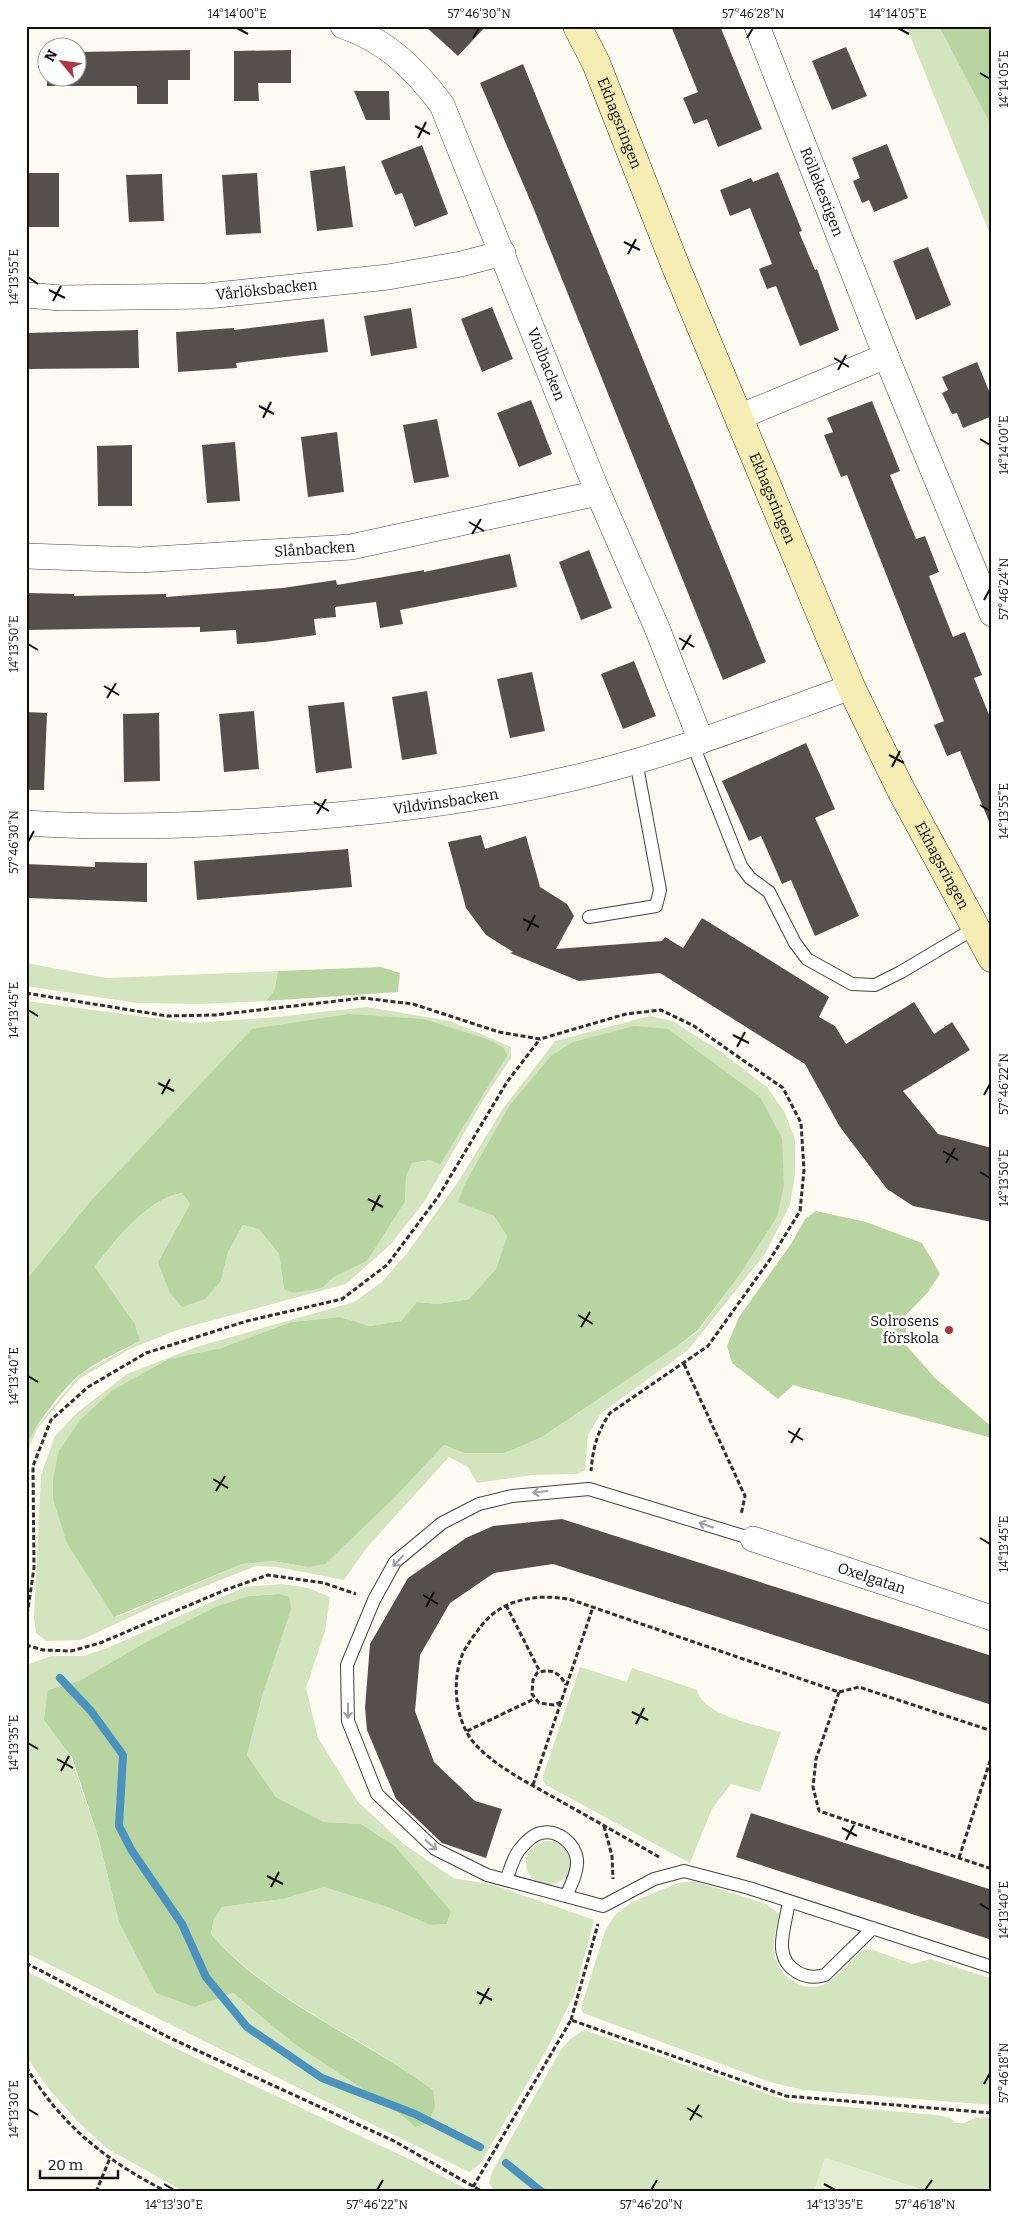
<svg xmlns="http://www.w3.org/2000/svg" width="1018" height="2218" font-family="Bitter,serif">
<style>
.green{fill:#d3e5bf;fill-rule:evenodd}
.forest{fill:#b8d4a0}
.pitch{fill:#e3edcf}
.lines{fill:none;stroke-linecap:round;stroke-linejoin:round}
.stream{stroke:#4b93be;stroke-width:8}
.building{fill:#56504c}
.lane-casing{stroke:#424242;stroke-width:14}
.street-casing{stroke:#424242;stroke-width:26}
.secondary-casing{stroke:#313131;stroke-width:29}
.path{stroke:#313131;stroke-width:3;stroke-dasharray:5 2.5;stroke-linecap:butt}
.lane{stroke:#fff;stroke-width:12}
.street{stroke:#fff;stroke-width:25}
.secondary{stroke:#f6edb5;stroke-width:28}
.oneway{stroke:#9f9f9f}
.ticks{fill:none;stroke:#0f0f0f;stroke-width:2}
.poi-dot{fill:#af363f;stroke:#fff;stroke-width:2}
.labels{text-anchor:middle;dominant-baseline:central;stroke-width:5;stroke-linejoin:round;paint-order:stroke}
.street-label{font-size:15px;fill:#0f0f0f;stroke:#fff}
.poi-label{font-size:15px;fill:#0f0f0f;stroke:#fff;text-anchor:end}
.neatline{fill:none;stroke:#0f0f0f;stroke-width:2}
.ticks-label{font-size:12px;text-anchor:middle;fill:#0f0f0f}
</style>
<rect width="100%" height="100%" fill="#fdfbf2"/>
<!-- green -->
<path class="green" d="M906,26H992V239Z
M26,963L107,978L278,971L274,991L266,1001L200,1004L137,1003L26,986Z
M26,1001L190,1023L267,1018L367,1007L450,1021L511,1047V1058L485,1097L424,1202L391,1244L346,1284L177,1330L130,1349L79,1379L37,1429L26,1455L29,1436L80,1374L140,1341L135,1324L95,1267C116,1240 145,1200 182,1193L190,1204L158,1262L221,1281L228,1252L243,1225L259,1229L279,1254L284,1289L322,1288L334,1277L367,1261L405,1202L406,1177L412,1163L430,1160L440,1165L507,1056L89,1203L26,1280Z
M650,1016L672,1021L720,1051L767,1087L785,1113L795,1139V1174L790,1205L765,1254L688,1350L601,1413L588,1435L585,1470L577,1474L532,1475L477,1483L468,1467L449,1457L368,1546L344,1580L277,1567L256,1566L154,1606L81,1640L46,1641L36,1633L34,1618L41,1475L55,1436L78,1412L127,1374L196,1347L354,1302L382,1282L408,1252L460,1179L502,1110L555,1041ZM509,1106L777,1217L741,1273L698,1331L676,1347L542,1437L505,1453H464L444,1445L397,1495L308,1567L273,1561L242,1564L125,1614L114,1617L169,1359L221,1348L291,1322L340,1317L370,1326L401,1321L417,1302L437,1304L469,1299L496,1269L507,1236L494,1216L459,1202L465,1183Z
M282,1584L308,1588L330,1597L325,1631L306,1688L318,1738L358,1802L405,1845L453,1878L494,1885L594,1920L574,1995L547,2049L480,2164L469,2172L26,1953V1665L52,1656H83L105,1649L245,1587ZM278,1594L263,1693L247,1755L276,1797L324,1822L361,1824L395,1846L451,1911L447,1924L430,1925L390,1908L324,1887L283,1899L222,1907L214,1919L211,1934C271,2002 361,2036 433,2090L415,2127L399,2113L293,2043L233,1993L195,2007L119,1922L99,1840L48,1690L81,1680L146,1642L217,1606L249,1596Z
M580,1667L627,1682L632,1668L697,1690C703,1716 758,1725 781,1732L760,1792L731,1784L712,1809L690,1863L546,1785L542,1779Z
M526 1863a22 22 0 1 1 44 0a22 22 0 1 1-44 0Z
M694,1881L766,1904L779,1914C777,1928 770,1947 776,1960C783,1980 805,1993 825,1984C836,1979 853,1958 862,1950H873L912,1964L931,1959L992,1979V2105L803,2090L770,2082L583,2013L581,2008L605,1931L615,1915L632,1902L678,1883Z
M26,1971L179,2050L413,2161L472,2192H185L108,2149L79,2123L48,2088L26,2056Z
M584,2030L791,2102L936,2115L950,2118L956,2123H964L975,2118L992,2117V2192H929L825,2158L814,2192H495L489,2183L492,2172L560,2051L570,2039Z"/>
<!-- forest -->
<path class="forest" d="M939,26H992V127Z
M381,967L400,973L398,992L266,1001L274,991L278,971Z
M349,1014L423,1019L487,1039L504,1048L507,1056L440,1165L430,1160L412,1163L406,1177L405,1202L367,1261L334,1277L322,1288L294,1293L284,1289L279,1254L259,1229L243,1225L228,1252L221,1281L205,1299L182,1307L170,1293L158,1262L190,1204L182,1193C147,1199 115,1240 95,1267L135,1324L140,1341C120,1351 100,1360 82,1373C67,1383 31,1430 26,1447V1280L89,1203L252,1029Z
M634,1026L668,1029L760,1097L782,1138L784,1185L777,1217L741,1273L698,1330L676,1347L542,1437L505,1453H464L444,1445L397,1495L325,1564L308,1567L273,1561L242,1564L114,1617L67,1543L53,1499V1479L59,1451L80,1420L113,1390L169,1359L221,1348L291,1322L340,1317L370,1326L401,1321L417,1302L437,1304L469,1299L496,1269L507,1236L494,1216L458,1202L465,1183L509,1106L552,1055L573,1042Z
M816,1211L866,1222L922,1243L940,1274L928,1292L906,1315V1345L935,1378L992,1427V1438L793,1385L778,1399L732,1363L727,1346L739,1317L791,1244L805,1219Z
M278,1594L289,1597L291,1609L263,1693L247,1755L276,1797L324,1822L361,1824L395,1846L451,1911L447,1924L430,1925L390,1908L324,1887L283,1899L222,1907L214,1919L211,1934C269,2002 362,2037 433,2090L435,2107L428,2123L415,2127L399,2113L293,2043L233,1993L195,2007L156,1993L119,1922L99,1840L72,1757L44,1720L48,1690L81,1680L146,1642L217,1606L249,1596Z"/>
<!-- pitch -->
<path class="pitch" d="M825,2158L928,2192H814Z"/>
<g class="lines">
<!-- stream -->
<path class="stream" d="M60,1678L91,1711L123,1755L119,1826L132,1851L182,1924L206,1977L247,2027L322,2078L415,2114L480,2147
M506,2163L542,2192"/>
</g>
<!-- building -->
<path class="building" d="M425,26H486L458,56Z
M671,26H720L762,129L718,147L707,119L694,124L683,98L698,92Z
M846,47L867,96L832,110L812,61Z
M190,50V80H168V104H137V86H47V52L48,78H78V52Z
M291,50V83H258L259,101H234V51Z
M523,64L766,662L723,680L533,207L480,83Z
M354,91H389L390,120H366Z
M887,144L908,198L874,212L869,200L862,203L853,181L860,178L852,158Z
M422,145L448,214L415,227L402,193L395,195L381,161Z
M345,166L353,227L317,231L310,171Z
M778,172L802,231L799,232L815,270L817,269L839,330L800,346L776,286L767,289L759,269L772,264L750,208L730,216L720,190L751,178L753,182Z
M26,173H59V227H26Z
M257,173L261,233L226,235L222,175Z
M162,174L164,221L129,222L126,175Z
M928,247L951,305L916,320L893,261Z
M492,307L513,359L482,372L461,319Z
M411,308L417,348L371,356L364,316Z
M324,319L328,352L236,363L237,368L178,372L176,332L234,328V330Z
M138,330L139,368L26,369V333Z
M977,362L992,398V416L963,428L957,413L952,414L942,393L948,390L942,377Z
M531,400L552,454L519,467L497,413Z
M872,401L900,471L890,475L916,539L925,536L939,572L929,576L953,637L965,632L982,675L974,678L992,722V829L960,751L947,756L934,725L944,721L847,475L841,477L824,435L833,432L827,418Z
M437,419L449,477L414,483L403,425Z
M337,432L344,492L308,497L301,437Z
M235,442L240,501L207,503L202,445Z
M132,445V506H98L97,446Z
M589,550L612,608L581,620L559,562Z
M510,554L517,587L400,610L403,624L380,628L376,602L335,607L336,617L314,619L316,635L265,642L237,644L236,630L200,632V627L26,630V593L74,594V596L166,594V597L283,588L336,580L337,585L424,570V572Z
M634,661L656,716L623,729L601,674Z
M532,672L545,731L510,738L497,679Z
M427,691L437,754L402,760L392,697Z
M344,702L352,768L316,773L308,706Z
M254,711L259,769L224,772L219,714Z
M26,712L47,713L44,790H26Z
M159,713L160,781L124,782L123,714Z
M806,743L835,809L815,818L859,916L815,936L791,880L782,884L761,836L749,841L722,781Z
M481,835L485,849L526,836L540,887L567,904L574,916L556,949L662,941L665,937L683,948L702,918L829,997L819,1017L835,1026L846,1044L914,1002L934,1034L952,1022L970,1050L903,1091L938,1134L992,1148V1222L913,1206L887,1189L840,1127L805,1064L660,973L579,981L510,953L513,952L486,935L466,908L448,842Z
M348,849L352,887L197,900L194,861Z
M95,862L147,863V902L26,898V864L95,867Z
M562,1519L992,1656V1705L553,1564L494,1573L450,1603L420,1655L415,1711L434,1762L475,1801L502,1809L486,1858L442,1843L396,1799L367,1730L365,1708L370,1644L408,1578L466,1538L493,1526Z
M751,1813L992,1890V1940L736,1857Z"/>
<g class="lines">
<!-- lane casing -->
<g class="lane-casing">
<path id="lane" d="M693,745L741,866L750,878L769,892L795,943L807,959L852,984L875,985L901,972L975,928
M589,917L656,906L660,890L636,761
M753,1539L589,1489L512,1496L479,1504L442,1523L395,1562L374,1600L347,1665L348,1721L377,1794L435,1849L487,1875L603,1906L654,1879L684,1871L749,1888L992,1967
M506,1880C510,1871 513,1857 520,1849C525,1843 534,1834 541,1833C557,1829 575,1843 577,1860C578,1872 571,1885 566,1896
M789,1901C787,1916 781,1934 782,1948C784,1970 806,1981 825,1975L873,1928"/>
</g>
<!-- street casing -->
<g class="street-casing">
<g id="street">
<path id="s1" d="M343,26C386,40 416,70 442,105L598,493L657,628L701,741"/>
<path id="s2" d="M757,26L886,356L992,614"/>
<path id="s3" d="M26,295L61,298L207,296L388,277L461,264L503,253"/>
<path d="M739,417L886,356"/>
<path id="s4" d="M26,556L140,560L351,547L598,493"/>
<path id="s5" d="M26,823C109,829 189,826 272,820C373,813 474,802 573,778C668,756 759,720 851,687"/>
<path id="s6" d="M753,1539L992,1618"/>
</g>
</g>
<!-- secondary casing -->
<g class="secondary-casing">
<g id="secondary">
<path id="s7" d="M577,26L596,63L676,267L851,687L900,788L992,958"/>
</g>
</g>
<!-- path -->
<path class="path" d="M26,993L167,1016L215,1015L363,998L413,1004L499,1032L540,1039L626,1014L661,1010L694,1026L783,1088L801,1123L804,1170L800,1211L771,1258L708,1346L610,1413C597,1432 593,1448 591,1471
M684,1364L745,1496L741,1515
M506,1605L540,1672
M26,1622L34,1568L33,1466L51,1420L88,1387L146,1353L247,1321L342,1299L387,1265L438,1197L507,1082L540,1039
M26,1645L43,1650L71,1651L100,1643L225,1590L268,1575L324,1583L356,1594
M839,1692L816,1759L813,1787L819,1811L992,1869
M561,1702L554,1705L539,1703L532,1694L533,1680L537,1673C551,1668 559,1672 566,1685
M467,1731L534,1699
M533,1785L593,1607
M604,1826L612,1856L613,1879
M659,1857C624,1837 589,1817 553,1797C527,1782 496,1767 475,1744C455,1722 451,1680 463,1653C468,1643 475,1634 482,1625C503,1598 540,1593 572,1600L839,1692L859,1687L992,1731
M959,1858L992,1755
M26,1963L168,2037L394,2141L483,2192
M571,2020L598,1924
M26,2067C63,2127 105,2160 167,2192
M473,2187L571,2020L786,2096L992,2113
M96,2192L110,2158"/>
<!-- lane -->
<use href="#lane" class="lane"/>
<!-- street -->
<use href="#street" class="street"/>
<!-- secondary -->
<use href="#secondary" class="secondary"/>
</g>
<!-- one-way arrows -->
<defs><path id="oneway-shaft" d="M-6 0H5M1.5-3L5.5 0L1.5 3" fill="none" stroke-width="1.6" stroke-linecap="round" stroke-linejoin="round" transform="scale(1.25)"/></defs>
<g class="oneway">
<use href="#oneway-shaft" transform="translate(540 1492) rotate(173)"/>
<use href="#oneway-shaft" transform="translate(706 1525) rotate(-161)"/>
<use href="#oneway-shaft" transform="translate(398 1561) rotate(133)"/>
<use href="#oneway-shaft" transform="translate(348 1711) rotate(90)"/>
<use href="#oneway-shaft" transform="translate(431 1845) rotate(41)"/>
</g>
<!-- ticks -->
<path class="ticks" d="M237,28L248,34M898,28L909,34M473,38L479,28M747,38L753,28M980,73L990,79M415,126L430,134M418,138L426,122M624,242L640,250M628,254L636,239M28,277L38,284M49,290L65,298M53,301L61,286M834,358L849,367M838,370L846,355M259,406L274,414M263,418L271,402M980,439L990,445M469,522L484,531M472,534L481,519M984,600L990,589M679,638L694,647M28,644L38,650M682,650L691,635M104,686L119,695M107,698L116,683M889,755L904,763M892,767L900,751M314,802L329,811M980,805L990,811M317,814L326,799M28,842L34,831M523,919L539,927M527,931L535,915M28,1010L38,1016M733,1035L749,1043M737,1047L745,1032M158,1083L174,1091M162,1094L170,1079M984,1095L990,1084M943,1151L958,1160M946,1163L955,1148M980,1172L990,1178M368,1199L383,1207M372,1211L380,1195M578,1315L593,1324M581,1327L590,1312M28,1376L38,1382M788,1431L803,1440M791,1443L800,1428M213,1479L228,1488M216,1491L225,1476M980,1538L990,1544M423,1595L438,1604M426,1607L434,1592M632,1712L648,1720M636,1724L644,1708M28,1743L38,1749M57,1759L73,1768M61,1771L69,1756M842,1828L857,1836M846,1840L854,1825M267,1876L283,1884M271,1887L279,1872M980,1904L990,1910M477,1992L492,2000M480,2004L489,1988M984,2084L990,2073M687,2108L702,2117M28,2109L38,2115M690,2120L699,2105M164,2184L174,2190M824,2184L835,2190M377,2190L383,2180M651,2190L657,2180M925,2190L932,2180"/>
<!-- markers -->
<circle class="poi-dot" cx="949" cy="1330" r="5"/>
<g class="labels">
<!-- street labels -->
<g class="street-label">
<text stroke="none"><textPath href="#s7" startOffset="106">Ekhagsringen</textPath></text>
<text stroke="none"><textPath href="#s2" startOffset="178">Röllekestigen</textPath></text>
<text stroke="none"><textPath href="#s3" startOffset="241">Vårlöksbacken</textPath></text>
<text stroke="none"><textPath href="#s1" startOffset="408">Violbacken</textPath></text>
<text stroke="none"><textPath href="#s7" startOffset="511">Ekhagsringen</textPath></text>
<text stroke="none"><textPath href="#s4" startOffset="289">Slånbacken</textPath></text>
<text stroke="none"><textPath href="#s5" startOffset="421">Vildvinsbacken</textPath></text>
<text stroke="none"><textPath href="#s7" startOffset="916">Ekhagsringen</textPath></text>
<text stroke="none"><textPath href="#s6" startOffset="125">Oxelgatan</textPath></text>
</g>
<!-- poi labels -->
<g class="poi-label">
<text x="939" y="1321">Solrosens<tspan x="939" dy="17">förskola</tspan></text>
</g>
</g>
<!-- border -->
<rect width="1018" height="2218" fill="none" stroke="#ffffff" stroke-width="55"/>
<!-- north arrow -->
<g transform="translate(62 62) rotate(299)"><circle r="24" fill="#ffffff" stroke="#9f9f9f"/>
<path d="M0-4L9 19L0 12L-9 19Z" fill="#af363f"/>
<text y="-8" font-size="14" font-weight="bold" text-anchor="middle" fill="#0f0f0f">N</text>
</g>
<!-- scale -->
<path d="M40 2170v8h78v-8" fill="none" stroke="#0f0f0f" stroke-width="2.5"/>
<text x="48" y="2170" font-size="15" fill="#0f0f0f" stroke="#ffffff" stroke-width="4" paint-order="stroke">20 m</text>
<rect x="28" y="28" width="962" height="2162" class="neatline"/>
<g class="ticks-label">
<text x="237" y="18">14°14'00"E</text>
<text x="479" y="18">57°46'30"N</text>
<text x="753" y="18">57°46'28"N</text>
<text x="898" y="18">14°14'05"E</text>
<text transform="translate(1004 79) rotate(-90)" y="4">14°14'05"E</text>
<text transform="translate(14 277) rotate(-90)" y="4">14°13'55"E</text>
<text transform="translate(1004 445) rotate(-90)" y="4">14°14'00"E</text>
<text transform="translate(1004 589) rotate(-90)" y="4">57°46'24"N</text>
<text transform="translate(14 644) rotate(-90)" y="4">14°13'50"E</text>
<text transform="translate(1004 811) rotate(-90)" y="4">14°13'55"E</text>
<text transform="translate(14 842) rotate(-90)" y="4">57°46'30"N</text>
<text transform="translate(14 1010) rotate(-90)" y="4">14°13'45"E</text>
<text transform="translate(1004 1084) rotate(-90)" y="4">57°46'22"N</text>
<text transform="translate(1004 1178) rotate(-90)" y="4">14°13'50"E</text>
<text transform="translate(14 1376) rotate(-90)" y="4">14°13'40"E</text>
<text transform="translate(1004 1544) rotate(-90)" y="4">14°13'45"E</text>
<text transform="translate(14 1743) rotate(-90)" y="4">14°13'35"E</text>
<text transform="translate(1004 1910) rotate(-90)" y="4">14°13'40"E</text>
<text transform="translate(1004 2073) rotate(-90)" y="4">57°46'18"N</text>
<text transform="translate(14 2109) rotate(-90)" y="4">14°13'30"E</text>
<text x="174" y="2209">14°13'30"E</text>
<text x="377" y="2209">57°46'22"N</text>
<text x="651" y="2209">57°46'20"N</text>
<text x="835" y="2209">14°13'35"E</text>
<text x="925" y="2209">57°46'18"N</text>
</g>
</svg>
